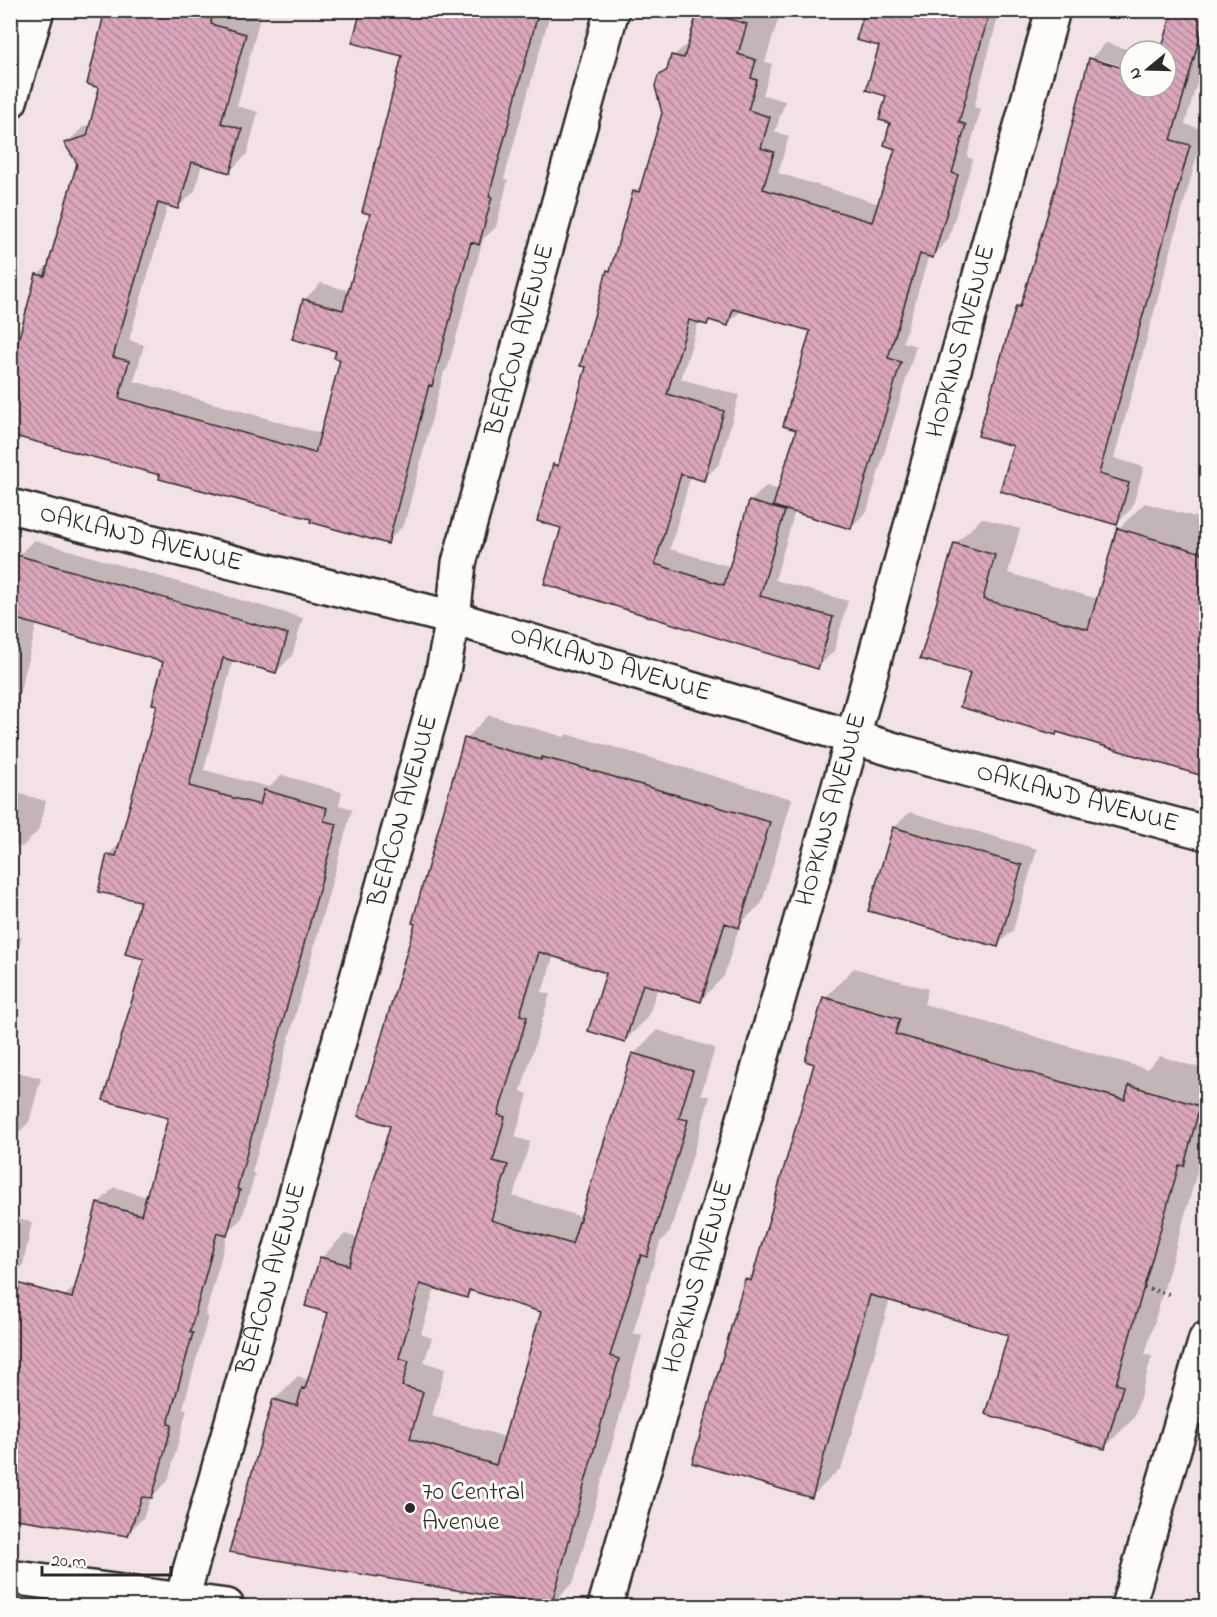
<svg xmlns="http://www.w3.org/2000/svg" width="1217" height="1617" font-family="'Indie Flower',sans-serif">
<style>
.shadow{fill:#0003;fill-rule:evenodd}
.building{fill:url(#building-back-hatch);stroke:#2b2b2b;stroke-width:1.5;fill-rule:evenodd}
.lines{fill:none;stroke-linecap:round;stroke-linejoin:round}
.minor-casing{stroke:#2b2b2b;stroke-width:38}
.tertiary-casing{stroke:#2b2b2b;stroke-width:38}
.secondary-casing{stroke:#2b2b2b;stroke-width:38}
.path{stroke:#2b2b2b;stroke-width:4;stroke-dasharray:1.5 4.5;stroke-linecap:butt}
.minor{stroke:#fdfcf7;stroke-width:33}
.tertiary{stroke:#fdfcf7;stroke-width:33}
.secondary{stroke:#fdfcf7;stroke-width:33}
.poi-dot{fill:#2b2b2b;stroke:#fdfcf7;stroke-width:2}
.labels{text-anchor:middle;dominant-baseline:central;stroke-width:6;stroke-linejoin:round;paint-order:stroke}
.street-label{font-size:26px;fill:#2b2b2b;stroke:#fdfcf7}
.poi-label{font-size:26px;fill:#2b2b2b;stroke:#fdfcf7;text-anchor:start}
</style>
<defs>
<pattern id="building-back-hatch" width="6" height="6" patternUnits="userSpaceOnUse" patternTransform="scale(1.5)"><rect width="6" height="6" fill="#dba5bc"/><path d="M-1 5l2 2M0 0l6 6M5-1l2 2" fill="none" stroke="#b28799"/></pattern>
</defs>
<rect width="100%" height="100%" fill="#f3e2e5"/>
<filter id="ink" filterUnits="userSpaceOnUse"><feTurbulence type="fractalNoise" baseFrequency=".0167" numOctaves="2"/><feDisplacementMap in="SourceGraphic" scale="12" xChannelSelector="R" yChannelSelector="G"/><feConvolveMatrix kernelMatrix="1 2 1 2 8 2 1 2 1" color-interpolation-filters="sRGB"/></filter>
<g filter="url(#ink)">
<!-- shadow -->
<path class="shadow" d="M108,10H262L237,106L258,112L247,154L230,171L202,163L195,191L178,207L168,205L129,340L144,345L134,381L322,434L342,359L304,300L321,283L350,291L372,213L403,55L363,10H551L504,179L508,180L496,227L483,239L448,367L444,372L404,525L387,542L162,474L38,275L51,262L79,163L66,144L83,127L91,124L101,87Z
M699,10H781L765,62L772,64L763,95L785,101L775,132L789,136L778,173L880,204L897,148L881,45L866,10H1000L974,107L981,109L967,157L973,159L948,240L932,256L929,255L903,342L916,346L867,511L851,527L795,511L775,580L848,601L834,651L818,667L562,527L555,465L561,459L587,366L608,271L613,266L635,191L643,183L664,113L659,76L670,66L673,56L691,41ZM742,310L811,330L798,429L780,490L766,486L750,502L731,567L670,549L691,475L704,479L720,463L739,395L681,379L699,321L707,324L711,319L728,324Z
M1174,10H1206V63L1203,62L1185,124L1204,130L1114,458L1144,467L1132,508L1116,524L1015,445L980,435L1017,306L1023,300L1061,172L1090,59L1106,43L1133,51H1130V68L1099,59V62L1130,71V87H1166V51H1163Z
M1145,503L1206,520V518V775L1059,731L1056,734L972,672L955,544L982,518L1020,529L1008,573L1098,599L1118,529Z
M34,540L303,618L292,656L276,672L233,660L204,770L269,787L282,775L342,792L339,805L352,809L252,1173L255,1174L242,1218L228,1232L205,1316L208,1317L183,1408L187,1409L168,1481L151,1497L143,1518L127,1534L65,1296L78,1283L99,1203L114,1187L147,1197L169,1117L145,958L141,900L100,891L109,854L122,841L159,704L165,661L37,623L10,732V553L19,555Z
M489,715L564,737L567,734L607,745L792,799L762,903L740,924L724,976L701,1000L658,987L648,1017L625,1041L608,972L554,955L542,992L550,994L521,1091L528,1094L515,1137L530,1142L513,1196L582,1217L634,1054L657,1030L715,1048L701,1094L710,1097L670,1232L660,1242L633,1333L642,1336L574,1581L551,1605L274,1400L298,1376L308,1380L330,1312L322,1257L345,1234L358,1238L392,1125L417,923L466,739ZM435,1287L467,1296L473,1290L543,1311L506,1437L432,1416L445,1369L424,1362L432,1338L421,1334Z
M10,791L46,801L38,831L22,847L11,844L10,846Z
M910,812L1037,849L1013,930L997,946L894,828Z
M10,934L22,937L10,980Z
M854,968L928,989L924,1004L1147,1069L1160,1056L1206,1070V1141L1145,1355L1152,1356L1134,1418L1104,1448L1009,1334L890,1299L842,1467L812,1496L746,1280L756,1270L815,1063L825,998Z
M10,1070L41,1078L29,1122L13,1138L10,1137Z
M10,1217L32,1222L23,1265L10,1278Z"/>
<!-- building -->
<path class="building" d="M105,10H189L212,17L211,24L246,34L221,123L242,129L230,173L192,162L178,209L158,203L113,357L129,361L119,398L315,453L340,360L334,358L336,351L292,339L303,299L343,310L370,214L362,212L402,56L352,43L361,10H539L489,196L492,197L479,245L471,242L432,386L429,385L388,544L310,522L311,519L159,479L160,475L10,435V371L36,274L45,276L77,163L64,143L87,136L99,88L87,84Z
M698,10L747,24L738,54L756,60L751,78L757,80L748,110L770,117L761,148L774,152L763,189L872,222L895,149L884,145L890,123L879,120L886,96L866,90L879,46L856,40L865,10H990L959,122L966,125L952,173L958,175L933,258L920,254L888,358L901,362L851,529L773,506L796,430L783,426L810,331L733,309L728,326L709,320L707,325L689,320L667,394L724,411L704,481L681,474L655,564L724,585L749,501L785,511L760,596L833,617L818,669L544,584L561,528L537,521L553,464L558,466L586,367L580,366L607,270L610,271L633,191L639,192L662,113L655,86L658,76L667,70L671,55L684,58Z
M1173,10H1206V15L1171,140L1190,145L1099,474L1129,483L1117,525L1000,491L1013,446L978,436L1016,306L1020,307L1060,172L1089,58L1130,70V87H1166V51H1161Z
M1117,528L1206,554V777L1057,732L1056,735L960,707L970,673L920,659L954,543L995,555L983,599L1088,629Z
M17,555L288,634L276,673L223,658L189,786L260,805L264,790L327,808L324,821L337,824L237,1189L240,1190L227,1236L217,1233L190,1332L193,1333L168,1424L172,1425L152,1498L142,1497L128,1536L10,1518V1281L72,1298L97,1203L141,1215L168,1118L103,1100L144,959L125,954L140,901L98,892L107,854L116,856L157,705L152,704L163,662L10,617V576Z
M464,738L541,760L542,757L583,768L770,822L739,928L725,923L701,1002L643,984L625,1042L588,1031L606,973L539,952L520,1015L527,1017L498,1115L505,1117L493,1161L508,1165L491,1220L572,1244L632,1053L693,1071L679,1118L688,1120L647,1257L641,1255L610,1356L619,1359L551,1606L229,1552L273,1399L297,1406L302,1388L305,1389L328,1313L305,1306L320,1257L349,1265L390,1126L358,1116L415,924L412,923ZM420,1284L467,1298L469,1290L541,1312L496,1465L410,1439L423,1392L402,1386L409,1361L399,1358Z
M893,827L1022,865L998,947L868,911Z
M823,997L900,1019L895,1034L1125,1100L1129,1085L1200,1106L1184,1166L1179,1165L1116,1384L1123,1386L1105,1449L985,1414L1008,1335L870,1295L812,1498L692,1463L745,1279L751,1281L814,1064L805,1061Z"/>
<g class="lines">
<!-- minor casing -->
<g class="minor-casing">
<g id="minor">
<path d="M10,101L37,10"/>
<path id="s1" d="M180,1606L442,676L453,618L459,563L612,10"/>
<path id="s2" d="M605,1606L853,737L1053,10"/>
<path d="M1128,1606L1206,1339"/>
</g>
</g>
<!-- tertiary casing -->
<g class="tertiary-casing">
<g id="tertiary">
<path id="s3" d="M10,506L453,618L902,752L1206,833"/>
</g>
</g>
<!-- secondary casing -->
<g class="secondary-casing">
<path id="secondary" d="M10,1577L227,1606"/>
</g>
<!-- path -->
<path class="path" d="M1144,1288L1173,1295"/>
<!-- minor -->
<use href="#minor" class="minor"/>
<!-- tertiary -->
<use href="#tertiary" class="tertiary"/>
<!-- secondary -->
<use href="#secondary" class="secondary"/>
</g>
</g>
<!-- markers -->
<circle class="poi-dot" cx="410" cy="1508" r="6"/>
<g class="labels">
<!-- street labels -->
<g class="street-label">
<text stroke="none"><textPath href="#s1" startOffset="1312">BEACON AVENUE</textPath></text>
<text stroke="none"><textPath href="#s2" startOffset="1314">HOPKINS AVENUE</textPath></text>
<text stroke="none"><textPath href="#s3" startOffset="135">OAKLAND AVENUE</textPath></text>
<text stroke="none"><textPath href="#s3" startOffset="621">OAKLAND AVENUE</textPath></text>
<text stroke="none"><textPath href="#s3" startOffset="1107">OAKLAND AVENUE</textPath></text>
<text stroke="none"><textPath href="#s2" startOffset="828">HOPKINS AVENUE</textPath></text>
<text stroke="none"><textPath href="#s1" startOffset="826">BEACON AVENUE</textPath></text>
<text stroke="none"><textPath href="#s2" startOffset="342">HOPKINS AVENUE</textPath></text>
<text stroke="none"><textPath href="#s1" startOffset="340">BEACON AVENUE</textPath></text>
</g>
<!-- poi labels -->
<g class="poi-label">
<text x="422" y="1493">70 Central<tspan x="422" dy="30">Avenue</tspan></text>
</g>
</g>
<!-- margin -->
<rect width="1217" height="1617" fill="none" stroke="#fdfcf7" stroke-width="36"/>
<rect x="18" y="18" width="1181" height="1581" fill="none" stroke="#2b2b2b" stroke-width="2" filter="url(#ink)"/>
<!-- north arrow -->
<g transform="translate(1148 69) rotate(251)"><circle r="28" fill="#fdfcf7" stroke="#a9a8a5" stroke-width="1.5"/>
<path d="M0-4.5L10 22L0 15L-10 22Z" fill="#2b2b2b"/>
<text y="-9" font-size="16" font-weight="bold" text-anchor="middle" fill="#2b2b2b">N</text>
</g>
<!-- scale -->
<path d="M42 1566v9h129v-9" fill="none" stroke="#2b2b2b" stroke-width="3"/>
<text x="51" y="1566" font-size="18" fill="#2b2b2b" stroke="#fdfcf7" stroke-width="4.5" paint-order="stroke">20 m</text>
</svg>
